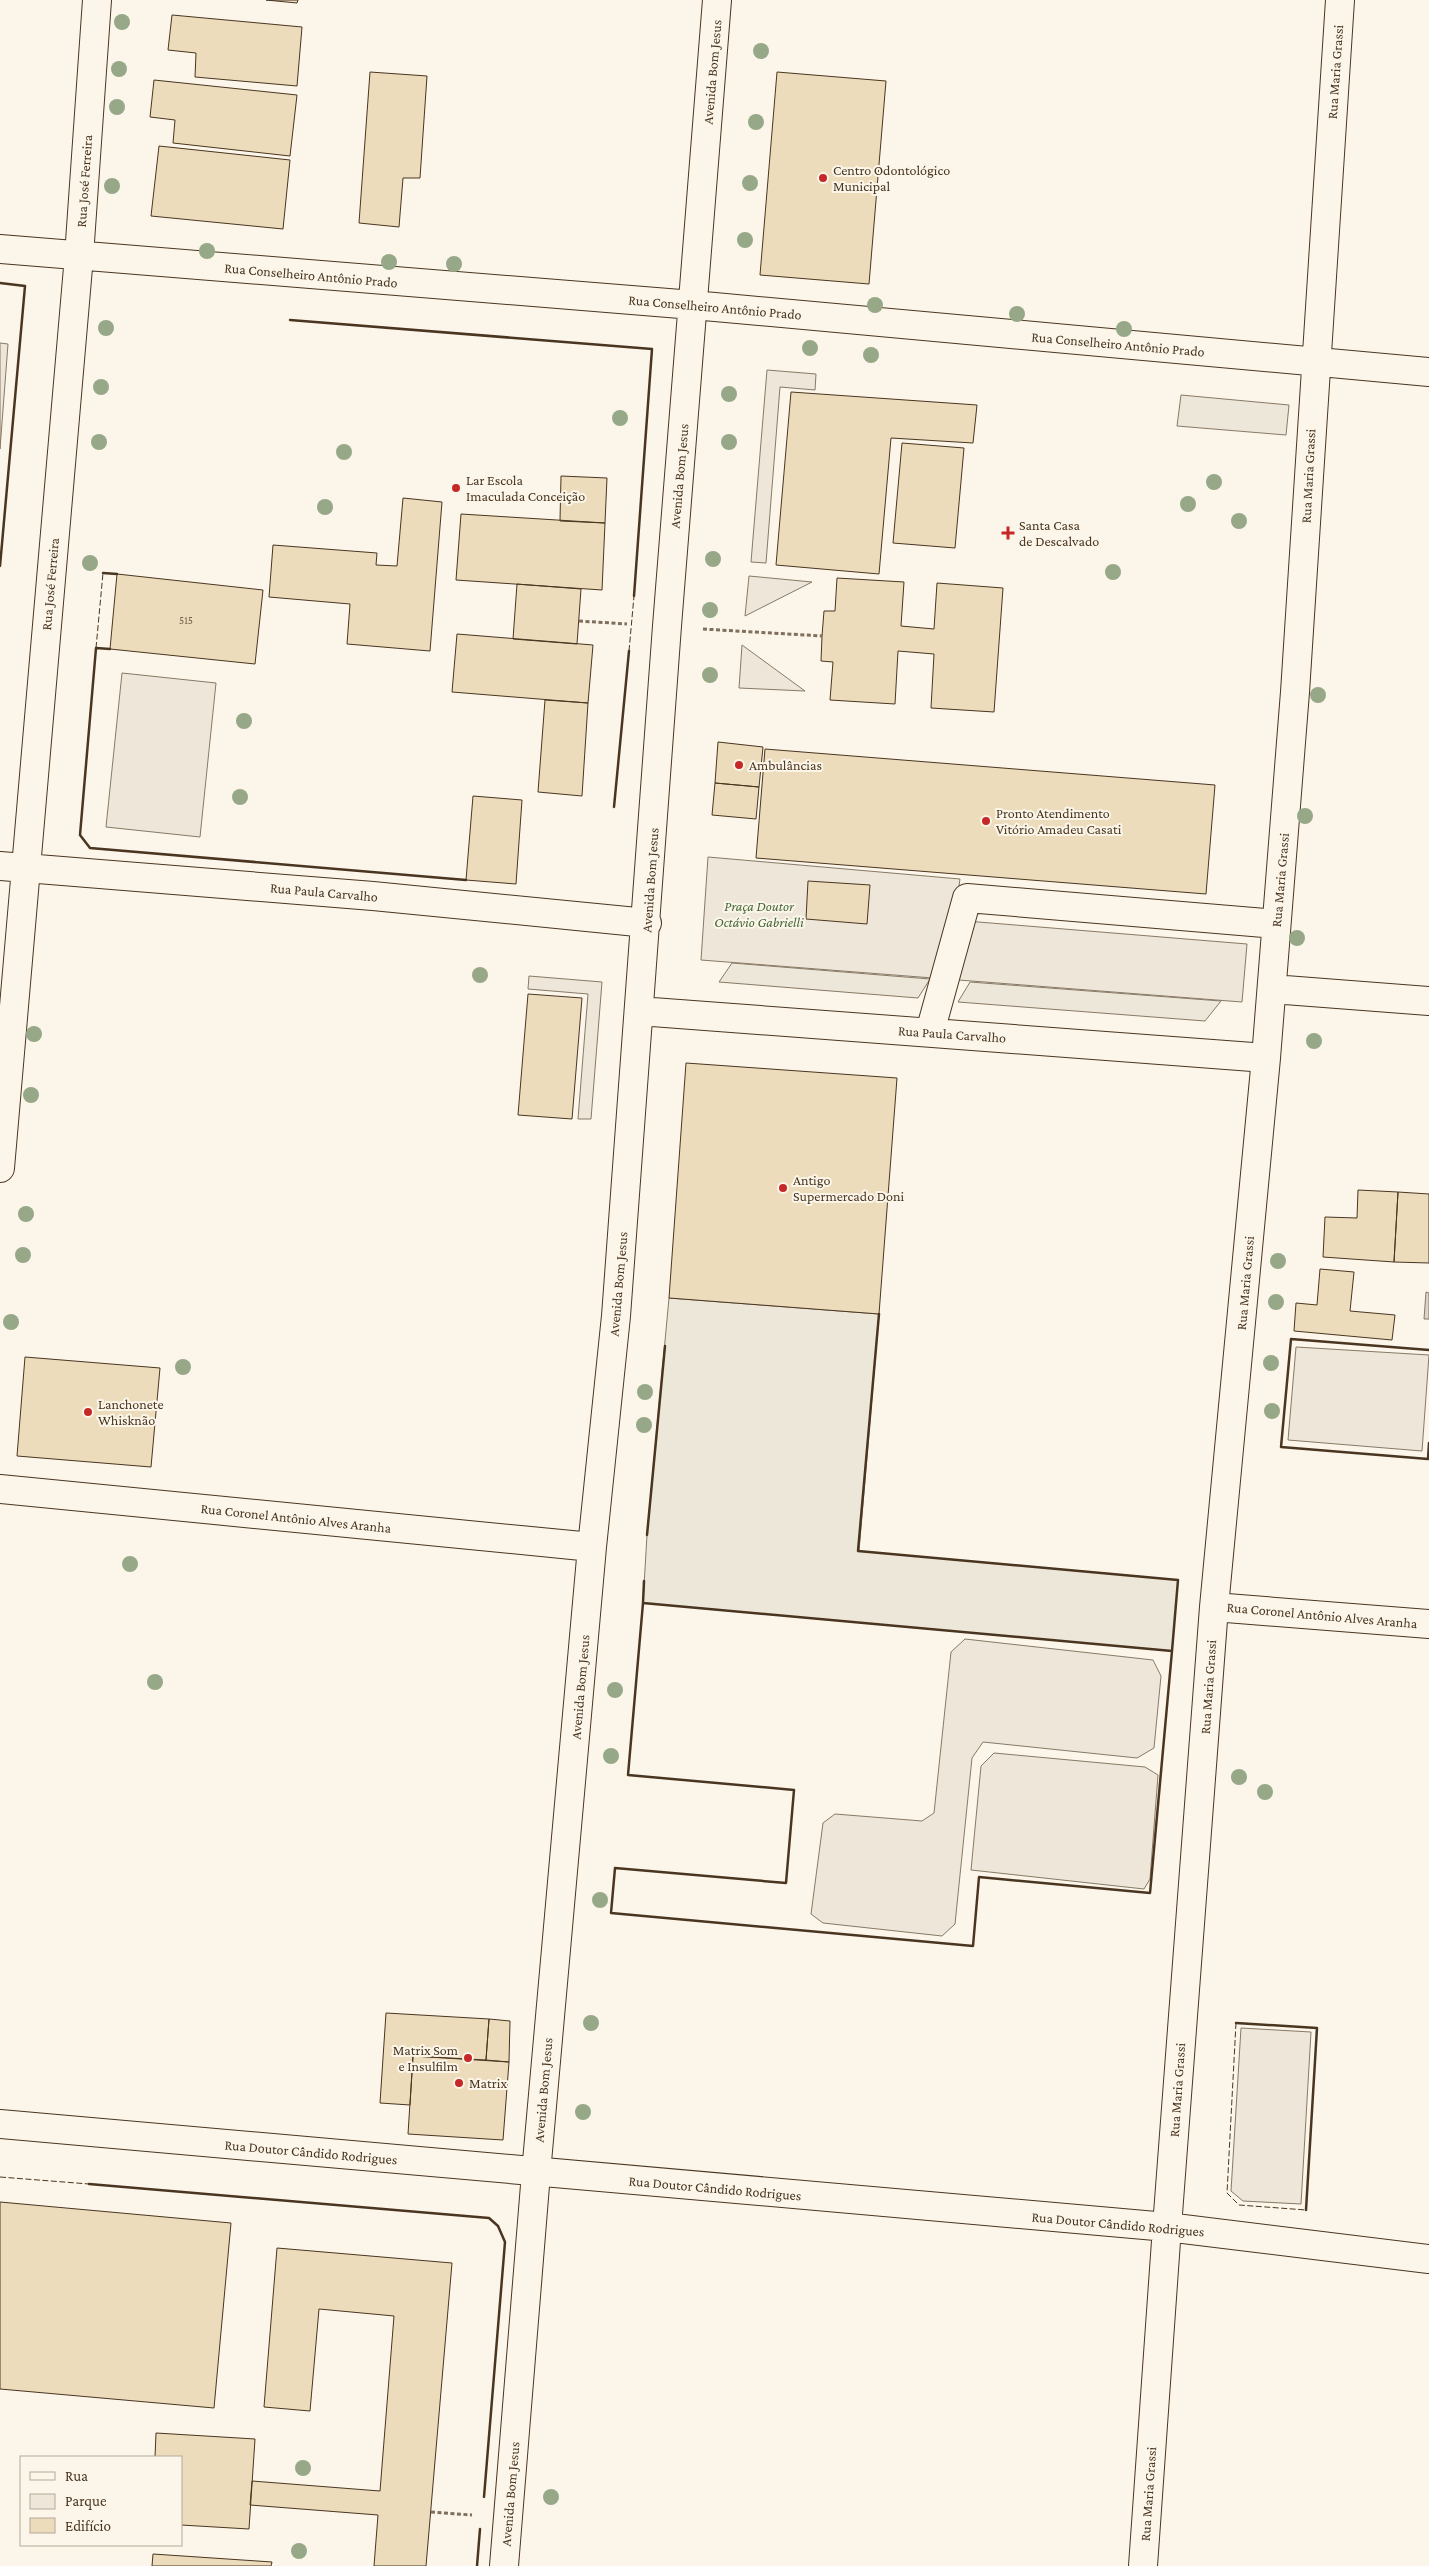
<svg xmlns="http://www.w3.org/2000/svg" width="1429" height="2566" font-family="'Crimson Pro',serif">
<style>
.green{fill:#ede6d9;stroke:#887966}
.parking{fill:#ede7d9;stroke:#887966}
.water{fill:#dcd4c6;stroke:#887966}
.building{fill:#ecdcbc;stroke:#4a3520}
.lines{fill:none;stroke-linecap:round;stroke-linejoin:round}
.minor-casing{stroke:#4a3520;stroke-width:30}
.path{stroke:#7f6f5c;stroke-width:3;stroke-dasharray:4 2.5;stroke-linecap:butt}
.minor{stroke:#fbf6e9;stroke-width:28}
.fence{stroke:#4a3520;stroke-width:1;stroke-dasharray:6 2.5;stroke-linecap:butt}
.wall{stroke:#4a3520;stroke-width:2.5}
.tree{fill:#96a887}
.poi-dot{fill:#c62828;stroke:#fbf6e9;stroke-width:2}
.labels{text-anchor:middle;dominant-baseline:central;stroke-width:4;stroke-linejoin:round;paint-order:stroke}
.number-label{font-size:11px;fill:#725f47}
.street-label{font-size:14px;fill:#4a3520;stroke:#fbf6e9}
.poi-label{font-size:14px;fill:#4a3520;stroke:#fbf6e9;text-anchor:start}
.park-label{font-size:14px;font-style:italic;fill:#436837;stroke:#fbf6e9}
</style>
<rect width="100%" height="100%" fill="#fbf6e9"/>
<!-- green -->
<path class="green" d="M0,343L8,344L0,449Z
M767,370L816,374L815,390L780,387L766,563L751,562Z
M749,576L812,582L745,616Z
M742,645L805,691L739,688Z
M122,673L216,683L200,837L106,827Z
M708,857L960,879L954,920L1247,944L1242,1002L701,960Z
M529,976L602,982L591,1119H578L588,994L528,989Z
M1296,1347L1429,1355L1422,1451L1288,1440Z
M965,1639L1153,1660L1161,1676L1154,1748L1137,1758L983,1742L972,1758L955,1924L942,1936L823,1923L811,1914L823,1823L835,1814L922,1821L934,1813L951,1652Z
M994,1753L1145,1767L1158,1775L1150,1879L1144,1889L971,1870L981,1766Z
M1241,2028L1311,2032L1301,2204L1243,2201L1231,2191Z"/>
<!-- parking -->
<path class="parking" d="M1181,395L1289,405L1286,435L1177,426Z
M732,963L930,979L918,998L719,982Z
M970,982L1221,1001L1205,1021L958,1002Z
M669,1298L879,1314L859,1551L1178,1580L1172,1651L643,1603L647,1535Z"/>
<!-- water -->
<path class="water" d="M1426,1292L1429,1293V1319H1424Z"/>
<!-- building -->
<path class="building" d="M266,0H298L297,3Z
M172,15L302,27L297,86L195,77L196,53L168,50Z
M370,72L427,76L420,178H403L399,227L359,223Z
M777,72L886,81L869,284L760,275Z
M154,80L297,95L290,156L173,143L175,120L150,117Z
M159,146L290,160L283,229L151,216Z
M791,392L977,405L973,443L891,438L879,574L776,565Z
M902,443L964,448L955,548L893,543Z
M561,476L607,478L605,523L560,521Z
M403,498L442,502L430,651L347,644L350,604L269,597L273,545L377,553L376,565L397,566Z
M461,514L605,523L602,590L456,580Z
M117,574L263,590L255,664L110,649Z
M837,578L904,582L901,626L934,629L937,583L1003,588L994,712L931,708L934,654L898,651L895,704L830,700L833,662L821,661L822,636L824,611H835Z
M517,584L581,589L577,644L513,639Z
M457,634L593,645L588,703L452,692Z
M545,700L588,703L582,796L538,792Z
M718,742L763,747L759,787L715,783Z
M765,749L1215,785L1206,894L756,858Z
M715,783L759,787L756,819L712,815Z
M473,796L522,800L516,884L466,880Z
M808,881L870,885L867,924L806,919Z
M528,994L582,998L572,1119L518,1115Z
M686,1063L897,1078L879,1314L669,1298Z
M1358,1190L1398,1192L1394,1262L1323,1257L1325,1217L1357,1218Z
M1398,1192L1429,1194V1263L1394,1262Z
M1320,1269L1354,1272L1350,1311L1395,1315L1392,1340L1294,1331L1296,1303L1317,1305Z
M25,1357L160,1368L151,1467L17,1456Z
M386,2013L489,2019L486,2060L413,2056L410,2105L380,2103Z
M489,2019L510,2021L509,2062L486,2060Z
M413,2056L509,2062L503,2140L408,2134Z
M0,2202L231,2223L214,2408L0,2389Z
M277,2248L452,2263L426,2566H374L378,2515L250,2505L252,2481L380,2491L394,2316L319,2309L310,2411L264,2407Z
M156,2433L255,2439L249,2529L181,2525V2457H155Z
M153,2554L272,2562L271,2566H152Z"/>
<g class="lines">
<!-- minor casing -->
<g class="minor-casing">
<path id="minor" d="M0,249L693,305L1429,372
M0,866L373,896L647,923
M1272,989L1429,1001
M639,1011L1266,1058
M930,1032L967,898L1276,924
M0,1168L79,256L97,0
M0,1489L592,1547
M1214,1607L1429,1624
M0,2124L1167,2227L1429,2259
M504,2566L536,2173L592,1547L616,1316L667,626L717,0
M1143,2566L1167,2227L1214,1607L1266,1058L1295,692L1340,0"/>
</g>
<!-- path -->
<path class="path" d="M579,621L627,624
M703,629L822,636
M431,2512L472,2515"/>
<!-- minor -->
<use href="#minor" class="minor"/>
<!-- fence -->
<path class="fence" d="M96,648L103,573
M629,651L634,596
M1236,2023L1227,2193L1239,2205L1306,2210
M0,2177L89,2184"/>
<!-- wall -->
<path class="wall" d="M0,283L25,286L0,566
M290,320L652,349L634,596
M103,573L117,574
M110,649L96,648L80,835L90,848L466,880
M614,807L629,651
M879,1314L858,1551L1178,1580L1172,1651
M1429,1350L1291,1339L1281,1447L1428,1459L1429,1443
M647,1535L665,1346
M643,1603L1172,1651L1150,1893L979,1877L973,1946L611,1913L615,1868L786,1883L794,1790L628,1775Z
M643,1603L644,1581
M1236,2023L1317,2028L1306,2210
M89,2184L489,2218L498,2226L505,2242L484,2497
M477,2566L480,2529"/>
</g>
<!-- trees -->
<g class="tree">
<circle cx="122" cy="22" r="8"/>
<circle cx="761" cy="51" r="8"/>
<circle cx="119" cy="69" r="8"/>
<circle cx="117" cy="107" r="8"/>
<circle cx="756" cy="122" r="8"/>
<circle cx="750" cy="183" r="8"/>
<circle cx="112" cy="186" r="8"/>
<circle cx="745" cy="240" r="8"/>
<circle cx="207" cy="251" r="8"/>
<circle cx="389" cy="262" r="8"/>
<circle cx="454" cy="264" r="8"/>
<circle cx="875" cy="305" r="8"/>
<circle cx="1017" cy="314" r="8"/>
<circle cx="106" cy="328" r="8"/>
<circle cx="1124" cy="329" r="8"/>
<circle cx="810" cy="348" r="8"/>
<circle cx="871" cy="355" r="8"/>
<circle cx="101" cy="387" r="8"/>
<circle cx="729" cy="394" r="8"/>
<circle cx="620" cy="418" r="8"/>
<circle cx="99" cy="442" r="8"/>
<circle cx="729" cy="442" r="8"/>
<circle cx="344" cy="452" r="8"/>
<circle cx="1214" cy="482" r="8"/>
<circle cx="1188" cy="504" r="8"/>
<circle cx="325" cy="507" r="8"/>
<circle cx="1239" cy="521" r="8"/>
<circle cx="713" cy="559" r="8"/>
<circle cx="90" cy="563" r="8"/>
<circle cx="1113" cy="572" r="8"/>
<circle cx="710" cy="610" r="8"/>
<circle cx="710" cy="675" r="8"/>
<circle cx="1318" cy="695" r="8"/>
<circle cx="244" cy="721" r="8"/>
<circle cx="240" cy="797" r="8"/>
<circle cx="1305" cy="816" r="8"/>
<circle cx="1297" cy="938" r="8"/>
<circle cx="480" cy="975" r="8"/>
<circle cx="34" cy="1034" r="8"/>
<circle cx="1314" cy="1041" r="8"/>
<circle cx="31" cy="1095" r="8"/>
<circle cx="26" cy="1214" r="8"/>
<circle cx="23" cy="1255" r="8"/>
<circle cx="1278" cy="1261" r="8"/>
<circle cx="1276" cy="1302" r="8"/>
<circle cx="11" cy="1322" r="8"/>
<circle cx="1271" cy="1363" r="8"/>
<circle cx="183" cy="1367" r="8"/>
<circle cx="645" cy="1392" r="8"/>
<circle cx="1272" cy="1411" r="8"/>
<circle cx="644" cy="1425" r="8"/>
<circle cx="130" cy="1564" r="8"/>
<circle cx="155" cy="1682" r="8"/>
<circle cx="615" cy="1690" r="8"/>
<circle cx="611" cy="1756" r="8"/>
<circle cx="1239" cy="1777" r="8"/>
<circle cx="1265" cy="1792" r="8"/>
<circle cx="600" cy="1900" r="8"/>
<circle cx="591" cy="2023" r="8"/>
<circle cx="583" cy="2112" r="8"/>
<circle cx="303" cy="2468" r="8"/>
<circle cx="551" cy="2497" r="8"/>
<circle cx="299" cy="2551" r="8"/>
</g>
<!-- markers -->
<g class="poi-dot">
<circle cx="823" cy="178" r="5"/>
<circle cx="456" cy="488" r="5"/>
<path d="M1005.5 525.5h5v5h5v5h-5v5h-5v-5h-5v-5h5z"/>
<circle cx="739" cy="765" r="5"/>
<circle cx="986" cy="821" r="5"/>
<circle cx="783" cy="1188" r="5"/>
<circle cx="88" cy="1412" r="5"/>
<circle cx="468" cy="2058" r="5"/>
<circle cx="459" cy="2083" r="5"/>
</g>
<g class="labels">
<!-- number labels -->
<g class="number-label">
<text x="186" y="620">515</text>
</g>
<!-- street labels -->
<g class="street-label">
<text transform="translate(712 72) rotate(-85)">Avenida Bom Jesus</text>
<text transform="translate(1335 72) rotate(-86)">Rua Maria Grassi</text>
<text transform="translate(84 181) rotate(-86)">Rua José Ferreira</text>
<text transform="translate(311 275) rotate(5)">Rua Conselheiro Antônio Prado</text>
<text transform="translate(715 307) rotate(5)">Rua Conselheiro Antônio Prado</text>
<text transform="translate(1118 344) rotate(5)">Rua Conselheiro Antônio Prado</text>
<text transform="translate(679 476) rotate(-85)">Avenida Bom Jesus</text>
<text transform="translate(1308 476) rotate(-87)">Rua Maria Grassi</text>
<text transform="translate(50 584) rotate(-85)">Rua José Ferreira</text>
<text transform="translate(650 880) rotate(-86)">Avenida Bom Jesus</text>
<text transform="translate(1280 880) rotate(-85)">Rua Maria Grassi</text>
<text transform="translate(324 892) rotate(5)">Rua Paula Carvalho</text>
<text transform="translate(952 1034) rotate(4)">Rua Paula Carvalho</text>
<text transform="translate(1245 1283) rotate(-85)">Rua Maria Grassi</text>
<text transform="translate(618 1284) rotate(-85)">Avenida Bom Jesus</text>
<text transform="translate(296 1518) rotate(6)">Rua Coronel Antônio Alves Aranha</text>
<text transform="translate(1322 1615) rotate(5)">Rua Coronel Antônio Alves Aranha</text>
<text transform="translate(580 1687) rotate(-85)">Avenida Bom Jesus</text>
<text transform="translate(1208 1687) rotate(-86)">Rua Maria Grassi</text>
<text transform="translate(543 2090) rotate(-85)">Avenida Bom Jesus</text>
<text transform="translate(1177 2090) rotate(-86)">Rua Maria Grassi</text>
<text transform="translate(311 2152) rotate(5)">Rua Doutor Cândido Rodrigues</text>
<text transform="translate(715 2188) rotate(5)">Rua Doutor Cândido Rodrigues</text>
<text transform="translate(1118 2224) rotate(5)">Rua Doutor Cândido Rodrigues</text>
<text transform="translate(510 2494) rotate(-85)">Avenida Bom Jesus</text>
<text transform="translate(1148 2494) rotate(-86)">Rua Maria Grassi</text>
</g>
<!-- poi labels -->
<g class="poi-label">
<text x="833" y="170">Centro Odontológico<tspan x="833" dy="16">Municipal</tspan></text>
<text x="466" y="480">Lar Escola<tspan x="466" dy="16">Imaculada Conceição</tspan></text>
<text x="1019" y="525">Santa Casa<tspan x="1019" dy="16">de Descalvado</tspan></text>
<text x="749" y="765">Ambulâncias</text>
<text x="996" y="813">Pronto Atendimento<tspan x="996" dy="16">Vitório Amadeu Casati</tspan></text>
<text x="793" y="1180">Antigo<tspan x="793" dy="16">Supermercado Doni</tspan></text>
<text x="98" y="1404">Lanchonete<tspan x="98" dy="16">Whisknão</tspan></text>
<text x="458" y="2050" text-anchor="end">Matrix Som<tspan x="458" dy="16">e Insulfilm</tspan></text>
<text x="469" y="2083">Matrix</text>
</g>
<!-- park labels -->
<g class="park-label">
<text x="759" y="906">Praça Doutor<tspan x="759" dy="16">Octávio Gabrielli</tspan></text>
</g>
</g>
<!-- legend -->
<rect x="20" y="2456" width="162" height="90" fill="#fbf6e9" stroke="#b4a999"/>
<rect x="30" y="2472" width="25" height="8" fill="#fbf6e9" stroke="#b4a999"/>
<text x="65" y="2481" font-size="15" fill="#4a3520">Rua</text>
<rect x="30" y="2494" width="25" height="15" fill="#ede6d9" stroke="#b4a999"/>
<text x="65" y="2506" font-size="15" fill="#4a3520">Parque</text>
<rect x="30" y="2518" width="25" height="15" fill="#ecdcbc" stroke="#b4a999"/>
<text x="65" y="2531" font-size="15" fill="#4a3520">Edifício</text>
</svg>
